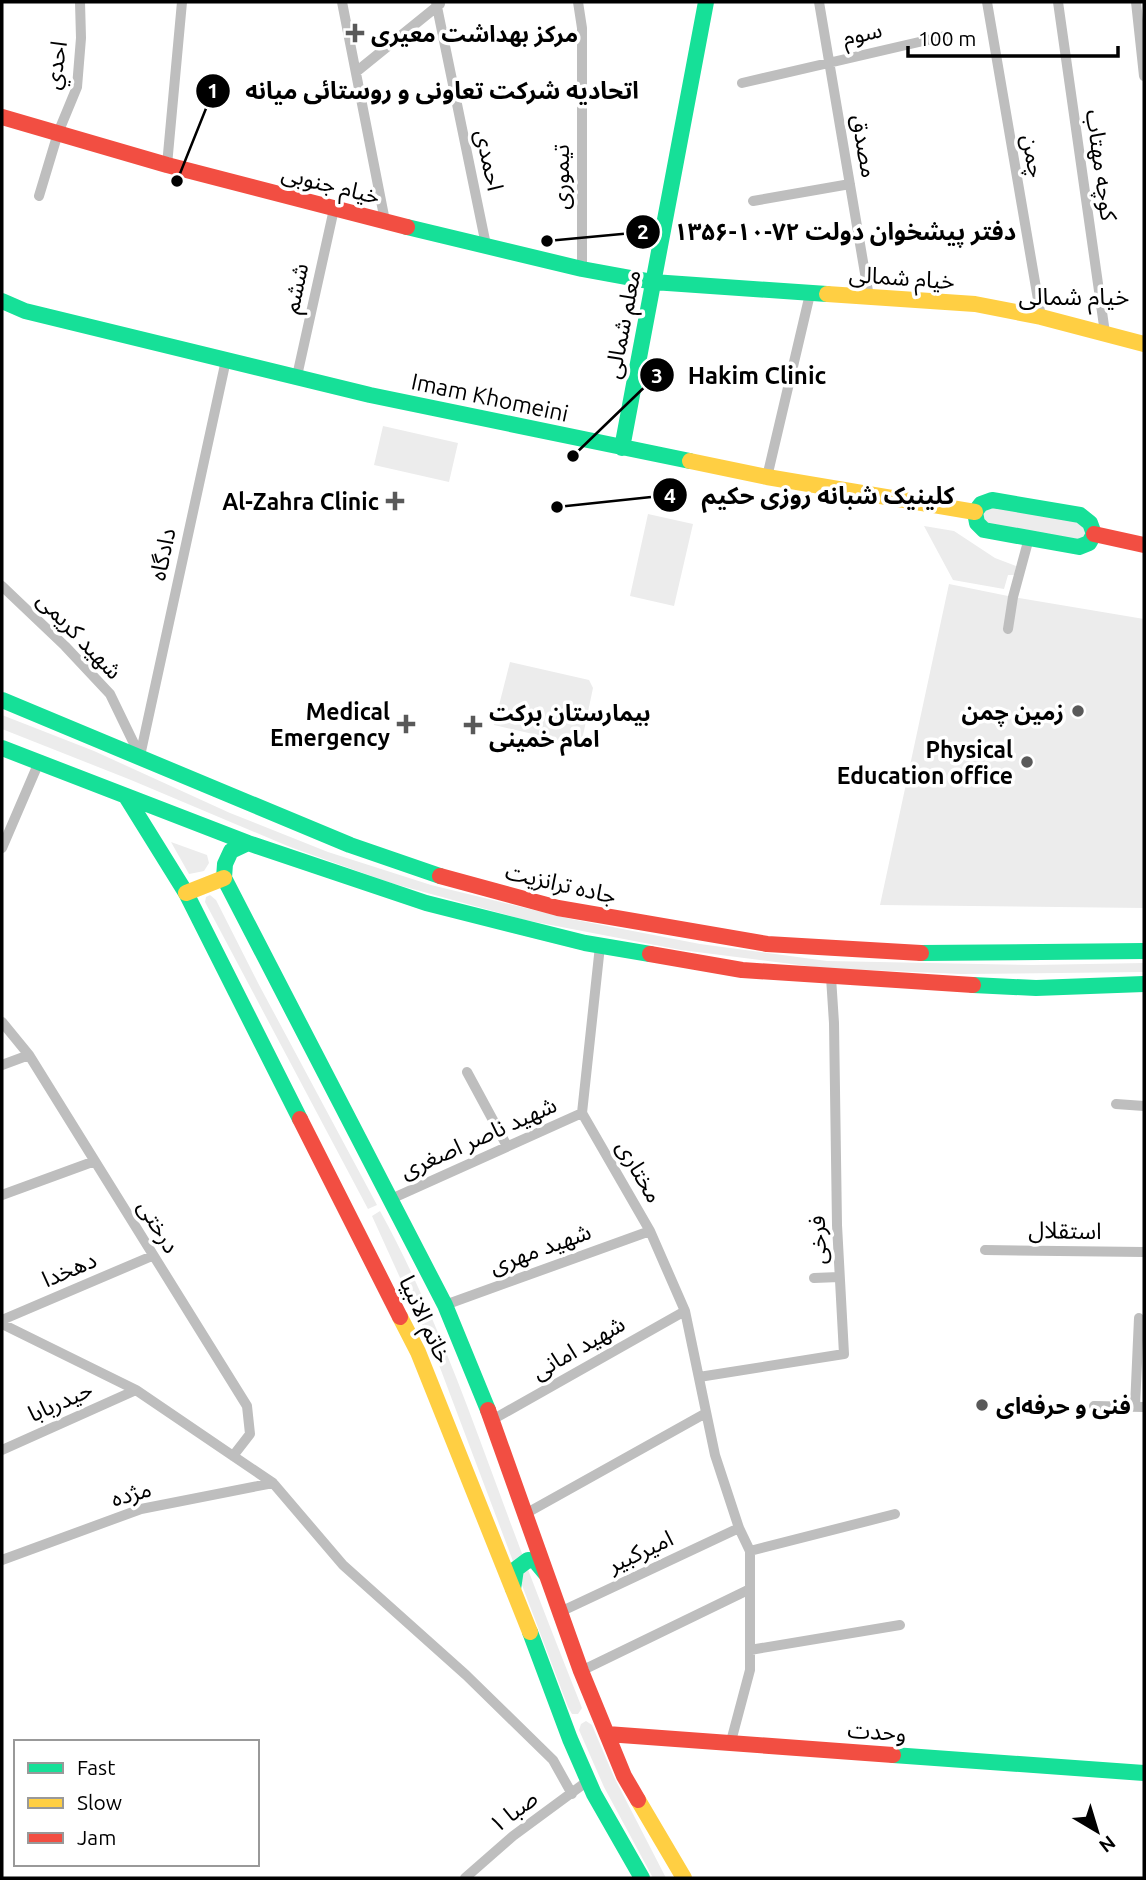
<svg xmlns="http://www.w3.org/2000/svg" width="1146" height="1880" font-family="Ubuntu,'Noto Sans Arabic',sans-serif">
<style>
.green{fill:#ececec}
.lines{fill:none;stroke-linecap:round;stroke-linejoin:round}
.street{stroke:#bebebe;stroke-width:10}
.fast{stroke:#16e098;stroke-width:16}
.slow{stroke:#ffcf43;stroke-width:16}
.jam{stroke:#f24e42;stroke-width:16}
.poi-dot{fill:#595959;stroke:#fff;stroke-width:2.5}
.labels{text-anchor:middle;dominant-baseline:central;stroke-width:7;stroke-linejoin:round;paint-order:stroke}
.poi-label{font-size:23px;font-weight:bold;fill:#000;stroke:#fff;text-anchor:end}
.street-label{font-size:23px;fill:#000;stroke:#fff}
.neighbourhood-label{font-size:24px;fill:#000;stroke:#fff}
.leader{fill:none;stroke:#000;stroke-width:2.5}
.callout-dot{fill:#000;stroke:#fff;stroke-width:2.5}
.mark-label{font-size:21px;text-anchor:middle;font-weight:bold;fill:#fff}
.callout-label{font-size:24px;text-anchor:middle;font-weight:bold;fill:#000;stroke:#fff;stroke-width:7;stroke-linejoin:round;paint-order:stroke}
</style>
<rect width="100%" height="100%" fill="#fff"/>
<!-- green -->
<path class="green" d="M383,426L458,443L449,482L374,465Z
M993,504L1079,519L1086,525V541L986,527L981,521L984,507Z
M648,514L693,524L674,606L630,596Z
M924,526L954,531L995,558L1016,566L1015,575H1008L1004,589L953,580Z
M949,584L1013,597L1144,619V908L880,905Z
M510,662L589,680L593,688L582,740L572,743L494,725Z
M2,715L94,751L230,813L328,852L431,885L571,919L700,944L827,961L1033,965L1144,963V972L961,974L823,968L681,950L525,920L391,883L290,847L131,780L2,729Z
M171,842L207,855L209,863L204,871L189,874Z
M210,895L216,900L258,983L377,1205L368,1209L205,902L206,897Z
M380,1211C429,1300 463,1394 498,1489C525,1563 553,1635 582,1708L578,1714H572L568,1707L436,1357L372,1216Z
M586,1721L592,1725L614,1777L666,1878H653L604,1787L579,1730L581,1724Z"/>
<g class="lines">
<!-- street -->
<path class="street" d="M342,2L385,221
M436,2L486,245
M578,2L582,28V269
M819,2L869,297
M987,2L1041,317
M1058,2L1105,333
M1136,2L1144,76
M356,72L440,4
M742,83L945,36
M167,165L182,2
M39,196L58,133L77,87L81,38L80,2
M753,201L850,184
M297,376L334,209
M767,477L810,294
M2,586L65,646L110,694L140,756
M1008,629L1013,597L1029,538
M140,756L226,360
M2,848L39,762
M600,946L582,1113L650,1231L685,1311L715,1455L739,1528L750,1551V1670L730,1745
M2,1022L29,1055L247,1406L250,1434L233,1456
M2,1065L29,1055
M467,1072L507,1146
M1116,1104L1144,1106
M2,1195L95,1161
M391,1199L582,1113
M985,1250L1144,1252
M814,1278L839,1277
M445,1305L650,1231
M2,1320L152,1256
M2,1324L136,1390L273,1483L343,1565L466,1675L553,1760L572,1794
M699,1377L844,1354L837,1225L834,1023L831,977
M1094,1406L1144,1407
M1135,1407L1139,1318
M492,1420L685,1311
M2,1450L136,1390
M525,1514L706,1413
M750,1551L895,1514
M2,1560L141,1509L273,1483
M560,1612L739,1528
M750,1650L900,1625
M581,1671L750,1589
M465,1878L513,1836L589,1780"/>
<!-- fast -->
<path class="fast" d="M407,227L582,269L653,282L827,294
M2,301L25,311L370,395L690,461
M622,448L706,2
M992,500L1080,515L1090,523L1094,534L1089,543L1079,547L984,530L977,523L975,512L981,504Z
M2,700L350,845L440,876
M2,748L248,843L426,903L585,943L650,954
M127,798L186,893L300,1119
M248,843L231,851L225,864L224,878L445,1305L488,1410
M921,953L1144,951
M973,985L1036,988L1144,984
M513,1589L516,1569L528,1560L535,1561L545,1573
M530,1632L570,1739L594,1794L642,1878
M893,1755L1144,1773"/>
<!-- slow -->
<path class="slow" d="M827,294L975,304L1041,317L1144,344
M690,461L767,477L975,512
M186,893L224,878
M400,1317L418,1352L530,1632
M638,1800L684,1878"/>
<!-- jam -->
<path class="jam" d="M2,117L167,165L407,227
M1094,534L1144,545
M440,876L558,908L767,944L921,953
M650,954L742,970L973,985
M300,1119L400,1317
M488,1410L581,1671L624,1776L638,1800
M607,1734L893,1755"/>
</g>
<!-- markers -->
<g class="poi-dot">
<path d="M351.5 22.5h7v7h7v7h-7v7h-7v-7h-7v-7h7z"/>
<path d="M391.5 490.5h7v7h7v7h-7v7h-7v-7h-7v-7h7z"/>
<circle cx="1078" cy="711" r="7"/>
<path d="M402.5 713.5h7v7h7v7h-7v7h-7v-7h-7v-7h7z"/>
<path d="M469.5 714.5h7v7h7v7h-7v7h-7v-7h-7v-7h7z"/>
<circle cx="1027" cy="762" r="7"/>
<circle cx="982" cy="1405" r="7"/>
</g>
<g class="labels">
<!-- poi labels -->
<g class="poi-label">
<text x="371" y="33" text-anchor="start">مرکز بهداشت معیری</text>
<text x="379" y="501">Al-Zahra Clinic</text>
<text x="390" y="711">Medical<tspan x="390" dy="26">Emergency</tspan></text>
<text x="1064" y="711">زمین چمن</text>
<text x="489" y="712" text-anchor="start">بیمارستان برکت<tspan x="489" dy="26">امام خمینی</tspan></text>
<text x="1013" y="749">Physical<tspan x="1013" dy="26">Education office</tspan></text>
<text x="996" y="1405" text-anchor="start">فنی و حرفه‌ای</text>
</g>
<!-- street labels -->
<g class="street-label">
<text transform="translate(862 33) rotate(-13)">سوم</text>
<text transform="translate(55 65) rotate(-81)">احدي</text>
<text transform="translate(865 146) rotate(80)">مصدق</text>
<text transform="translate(1034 156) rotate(80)">چمن</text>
<text transform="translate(490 160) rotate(78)">احمدی</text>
<text transform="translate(1102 165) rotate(82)">کوچه مهتاب</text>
<text transform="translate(560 177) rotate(-90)">تیموری</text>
<text transform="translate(331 184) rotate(14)">خیام جنوبی</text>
<text transform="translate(902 277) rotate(4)">خیام شمالی</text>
<text transform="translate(295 288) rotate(-78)">ششم</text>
<text transform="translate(622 324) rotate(-79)">معلم شمالی</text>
<text transform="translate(490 397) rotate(12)">Imam Khomeini</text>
<text transform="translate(162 554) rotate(-78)">دادگاه</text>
<text transform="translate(80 635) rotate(46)">شهید کریمی</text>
<text transform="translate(561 883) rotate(13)">جاده ترانزیت</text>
<text transform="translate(478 1137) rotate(-24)">شهید ناصر اصغری</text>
<text transform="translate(640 1171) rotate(60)">مختاری</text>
<text transform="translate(159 1226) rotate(59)">درختی</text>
<text transform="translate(1065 1230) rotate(1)">استقلال</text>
<text transform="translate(817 1240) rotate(-92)">فرخی</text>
<text transform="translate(540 1248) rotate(-20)">شهید مهری</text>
<text transform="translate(69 1269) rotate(-23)">دهخدا</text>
<text transform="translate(426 1319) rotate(65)">خاتم الانبیا</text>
<text transform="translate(578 1347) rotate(-30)">شهید امانی</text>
<text transform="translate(60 1401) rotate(-24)">حیدربابا</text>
<text transform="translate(131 1493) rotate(-16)">مژده</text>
<text transform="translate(640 1551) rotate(-25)">امیرکبیر</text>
<text transform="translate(877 1731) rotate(4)">وحدت</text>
<text transform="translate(513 1811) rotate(-37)">صبا ۱</text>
</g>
<!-- neighbourhood labels -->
<g class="neighbourhood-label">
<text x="1074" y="296">خیام شمالی</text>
</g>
</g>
<!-- callouts -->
<path class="leader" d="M177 181L213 91M547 241L643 232M573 456L657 375M557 507L670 495"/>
<g class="callout-dot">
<circle cx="177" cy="181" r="7"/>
<circle cx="547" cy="241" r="7"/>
<circle cx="573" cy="456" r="7"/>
<circle cx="557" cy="507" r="7"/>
<circle cx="213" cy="91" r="18"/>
<circle cx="643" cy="232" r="18"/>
<circle cx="657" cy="375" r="18"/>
<circle cx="670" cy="495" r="18"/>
</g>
<g class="mark-label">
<text x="213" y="98">1</text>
<text x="643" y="239">2</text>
<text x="657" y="383">3</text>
<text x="670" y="503">4</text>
</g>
<g class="callout-label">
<text x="442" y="99">اتحادیه شرکت تعاونی و روستائی میانه</text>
<text x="845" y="240">دفتر پیشخوان دولت ۷۲-۱۰-۱۳۵۶</text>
<text x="757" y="384">Hakim Clinic</text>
<text x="828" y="504">کلینیک شبانه روزی حکیم</text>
</g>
<!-- border -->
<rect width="1146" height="1880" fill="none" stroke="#000000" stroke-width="7"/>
<!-- legend -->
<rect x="14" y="1740" width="245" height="126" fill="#ffffff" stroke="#999999" stroke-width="2"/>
<rect x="28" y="1763" width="35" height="10" fill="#16e098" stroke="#999999" stroke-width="2"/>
<text x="77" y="1775" font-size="21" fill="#000000">Fast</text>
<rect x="28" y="1798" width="35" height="10" fill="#ffcf43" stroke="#999999" stroke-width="2"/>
<text x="77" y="1810" font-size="21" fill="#000000">Slow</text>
<rect x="28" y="1833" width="35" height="10" fill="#f24e42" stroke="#999999" stroke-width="2"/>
<text x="77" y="1845" font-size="21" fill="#000000">Jam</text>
<!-- north arrow -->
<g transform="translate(1097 1831) rotate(142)" stroke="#ffffff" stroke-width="5" paint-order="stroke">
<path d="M0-5L12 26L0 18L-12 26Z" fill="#000000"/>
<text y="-10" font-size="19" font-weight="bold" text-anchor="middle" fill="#000000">N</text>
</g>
<!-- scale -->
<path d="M908 46v10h210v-10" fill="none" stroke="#000000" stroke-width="3.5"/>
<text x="918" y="46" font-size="21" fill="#000000" stroke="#ffffff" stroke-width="5" paint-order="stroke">100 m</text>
</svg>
